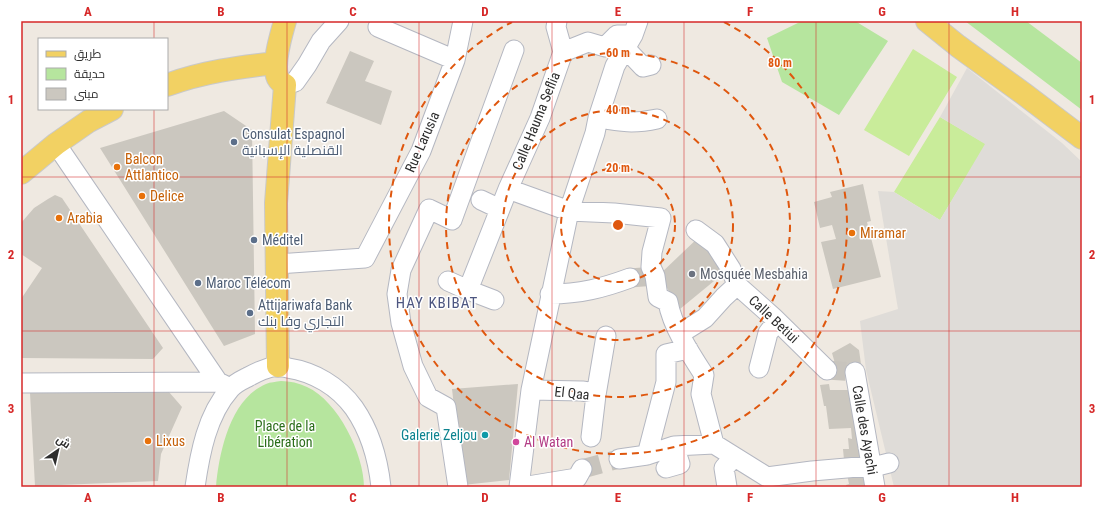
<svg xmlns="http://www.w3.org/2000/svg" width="1103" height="508" font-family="'Roboto Condensed',Cairo,sans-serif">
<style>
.green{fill:#b6e59e}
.pitch{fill:#c9ec9a}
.plaza{fill:#dfdcd8}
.building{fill:#cbc7bf}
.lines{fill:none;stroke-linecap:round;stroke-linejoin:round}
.minor-tunnel{stroke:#c8c4bd;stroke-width:19;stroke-dasharray:19 10;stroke-linecap:butt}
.minor-casing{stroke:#b4b7c1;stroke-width:21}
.major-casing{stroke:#c9c9c9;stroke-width:24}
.minor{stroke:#fff;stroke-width:19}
.major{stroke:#f2d163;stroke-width:22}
.grid{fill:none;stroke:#d62828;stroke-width:1;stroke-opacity:0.55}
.ring{fill:none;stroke:#df570e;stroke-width:2;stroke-dasharray:7 5}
.service-dot{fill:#5c6f8a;stroke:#fff;stroke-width:1.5}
.food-dot{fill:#e8710a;stroke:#fff;stroke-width:1.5}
.worship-dot{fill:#6b7280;stroke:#fff;stroke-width:1.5}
.culture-dot{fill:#0f9aa8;stroke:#fff;stroke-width:1.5}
.hotel-dot{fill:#d1479c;stroke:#fff;stroke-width:1.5}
.labels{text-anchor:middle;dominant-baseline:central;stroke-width:3;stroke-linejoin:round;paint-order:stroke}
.street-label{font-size:14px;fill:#2e2e2e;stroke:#fff}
.service-label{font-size:14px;fill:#4e5e75;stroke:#fff;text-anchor:start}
.food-label{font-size:14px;fill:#c56008;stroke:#fff;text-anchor:start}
.worship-label{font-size:14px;fill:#5b616d;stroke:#fff;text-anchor:start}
.park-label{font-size:14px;fill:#2c6e1b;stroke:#fff}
.culture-label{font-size:14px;fill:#0d838f;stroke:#fff;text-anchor:end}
.hotel-label{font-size:14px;fill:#b23c85;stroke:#fff;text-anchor:start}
.neighbourhood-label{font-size:15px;letter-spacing:1px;fill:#4d5680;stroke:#fff}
.centre{fill:#df570e;stroke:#fff;stroke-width:2}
.ring-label{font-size:12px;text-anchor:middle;font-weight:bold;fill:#df570e;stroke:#fff;stroke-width:3;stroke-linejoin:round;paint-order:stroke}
.neatline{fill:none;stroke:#d62828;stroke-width:1.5}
.grid-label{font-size:13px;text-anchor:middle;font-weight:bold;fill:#d62828}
</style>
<rect width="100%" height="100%" fill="#efe9e1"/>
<!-- green -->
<path class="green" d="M802,21H855L888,41L839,115L782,82L767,38Z
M965,21H1026L1082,63V110Z
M281,381C290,381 299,383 307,387C338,401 364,454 364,487H216C219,453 230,399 266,384C270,382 276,382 281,381Z"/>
<!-- pitch -->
<path class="pitch" d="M913,49L957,77L909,156L864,130Z
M940,117L986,144L940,220L894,192Z"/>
<!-- plaza -->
<path class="plaza" d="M967,68L1062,143L1082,162V487H894L866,370L860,321L898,309L878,191L894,192L940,220L985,144L940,117Z"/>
<!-- building -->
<path class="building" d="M350,51L374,61L365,81L392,91L381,125L326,103Z
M224,111L252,130L255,334L224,346L100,148Z
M863,184L871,221L867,222L881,277L833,289L821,242L836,239L832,225L820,228L814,202L832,197L830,192Z
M55,195L62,198L163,348L153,359L21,358V299L42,268L21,254V223L34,208L48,199Z
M701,235L725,272L680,309L659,275Z
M850,343L859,350L861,364L859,366L836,367L832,353Z
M518,384L509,480L463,485L452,389Z
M829,384L830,390H854L869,462L844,460L843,449H849L848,438L852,439L851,428L829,429L826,406H824L820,385Z
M169,392L182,407L161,454L158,481L35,486L30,393Z
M867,470L870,487H846V485L849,484L847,474Z"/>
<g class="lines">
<!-- minor-tunnel -->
<path class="minor-tunnel" d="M630,278L655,276
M827,370L855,372
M582,469L619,459"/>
<!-- minor casing -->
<g class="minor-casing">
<path id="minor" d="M557,21L556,27L563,52L588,42L605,47L617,35H633
M378,27L455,60
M625,48L643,67L651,65
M285,85L295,82L307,65L321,41L339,21
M598,118C621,122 634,124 657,119
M56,144L218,382
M508,189L569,211L614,213L661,218L652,252L651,267L655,276L658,297L668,302C672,326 691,355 704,375L701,394L714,444
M481,200L500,209
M696,230L715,244L731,269L737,285L773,317L827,370
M277,264L365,258L421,151L455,60L463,21
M448,281L468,290
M550,294C580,294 603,288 630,278
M494,300L468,290L508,189L540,118L563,52
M681,333L705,318L724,297L737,285
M759,368L768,333L777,321
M855,372L875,487
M21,383L218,382L226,386
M531,390L582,391L595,393L596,395L591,437
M596,395L606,336
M647,455L666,382V354L688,349
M619,459L647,455L674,446L714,444L767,477L812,471L881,465L889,463
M666,468L680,464L674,446
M195,487C200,453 207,415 230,389C235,383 242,380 248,377C257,372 266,368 276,366C280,366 284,367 288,368C314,372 338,386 354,408C370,431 378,459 381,487
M458,487L446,407L428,397L413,366L401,323L397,294L401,270L429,209L452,220L514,50
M519,487L531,390L569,211L595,133L598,118L615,66L633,35L638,21
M522,487L577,478L582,469
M727,487L724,468L734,457"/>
</g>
<!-- major casing -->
<g class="major-casing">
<path id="major" d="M927,21L958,46L1024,94L1082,138
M167,85C202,72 239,67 276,63
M21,173L56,144L89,121L112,109
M278,366L276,203L285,85C282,83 278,80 277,76C273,60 281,36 285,21"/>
</g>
<!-- minor -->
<use href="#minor" class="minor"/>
<!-- major -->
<use href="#major" class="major"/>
</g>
<!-- grid -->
<path class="grid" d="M154,21V39M287,21V487M419,21V487M552,21V487M684,21V487M816,21V487M949,21V487M154,109V487M21,177H1082M21,331H1082"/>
<!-- distance rings -->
<g class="ring">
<circle cx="618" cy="225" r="57"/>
<circle cx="618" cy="225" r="115"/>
<circle cx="618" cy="225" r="172"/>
<path d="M724 22A229 229 0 1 1 512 22"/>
</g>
<!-- markers -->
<g class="service-dot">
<circle cx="234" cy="142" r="4"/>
<circle cx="254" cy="240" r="4"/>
<circle cx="198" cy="283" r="4"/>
<circle cx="250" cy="313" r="4"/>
</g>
<g class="food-dot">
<circle cx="117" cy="167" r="4"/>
<circle cx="142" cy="196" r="4"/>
<circle cx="59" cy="218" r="4"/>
<circle cx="852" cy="233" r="4"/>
<circle cx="148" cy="441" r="4"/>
</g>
<circle class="worship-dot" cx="692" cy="274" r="4"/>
<circle class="culture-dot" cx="485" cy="435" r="4"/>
<circle class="hotel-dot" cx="516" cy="442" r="4"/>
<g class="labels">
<!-- street labels -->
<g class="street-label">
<text transform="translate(536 121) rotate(-68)">Calle Hauma Seflia</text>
<text transform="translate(422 142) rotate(-66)">Rue Larusia</text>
<text transform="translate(774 319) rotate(43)">Calle Betiui</text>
<text transform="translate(572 393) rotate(6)">El Qaa</text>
<text transform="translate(865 430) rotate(80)">Calle des Ayachi</text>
</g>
<!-- service labels -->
<g class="service-label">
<text x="242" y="134">Consulat Espagnol<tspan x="242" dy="16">القنصلية الإسبانية</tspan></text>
<text x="262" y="240">Méditel</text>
<text x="206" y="283">Maroc Télécom</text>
<text x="258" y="305">Attijariwafa Bank<tspan x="258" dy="16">التجاري وفا بنك</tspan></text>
</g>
<!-- food labels -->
<g class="food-label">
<text x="125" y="159">Balcon<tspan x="125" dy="16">Attlantico</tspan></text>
<text x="150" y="196">Delice</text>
<text x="67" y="218">Arabia</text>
<text x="860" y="233">Miramar</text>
<text x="156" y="441">Lixus</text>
</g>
<!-- worship labels -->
<g class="worship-label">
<text x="700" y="274">Mosquée Mesbahia</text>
</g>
<!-- park labels -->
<g class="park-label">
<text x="285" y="426">Place de la<tspan x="285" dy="16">Libération</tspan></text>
</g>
<!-- culture labels -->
<g class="culture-label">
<text x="477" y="435">Galerie Zeljou</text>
</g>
<!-- hotel labels -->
<g class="hotel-label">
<text x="524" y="442">Al Watan</text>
</g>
<!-- neighbourhood labels -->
<g class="neighbourhood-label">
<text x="437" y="303">HAY KBIBAT</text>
</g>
</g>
<circle cx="618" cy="225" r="6" class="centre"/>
<g class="ring-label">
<text x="618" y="57">60 m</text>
<text x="780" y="67">80 m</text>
<text x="618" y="114">40 m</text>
<text x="618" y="172">20 m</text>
</g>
<!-- border -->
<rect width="1103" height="508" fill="none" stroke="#ffffff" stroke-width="44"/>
<!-- legend -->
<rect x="38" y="38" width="130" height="72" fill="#ffffff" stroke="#ababab"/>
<rect x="46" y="51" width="20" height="6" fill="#f2d163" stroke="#ababab"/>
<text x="74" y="58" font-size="12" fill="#2e2e2e">طريق</text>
<rect x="46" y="68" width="20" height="12" fill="#b6e59e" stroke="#ababab"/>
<text x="74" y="78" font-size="12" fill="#2e2e2e">حديقة</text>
<rect x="46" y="88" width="20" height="12" fill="#cbc7bf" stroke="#ababab"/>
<text x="74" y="98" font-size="12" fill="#2e2e2e">مبنى</text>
<!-- north arrow -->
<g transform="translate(58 450) rotate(34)" stroke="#ffffff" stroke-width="3" paint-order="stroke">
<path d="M0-3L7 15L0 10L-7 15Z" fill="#2e2e2e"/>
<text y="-6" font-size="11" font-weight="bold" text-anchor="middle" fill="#2e2e2e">ش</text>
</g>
<rect x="22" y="22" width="1059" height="464" class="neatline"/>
<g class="grid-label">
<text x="88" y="16">A</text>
<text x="221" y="16">B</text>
<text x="353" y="16">C</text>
<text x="485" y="16">D</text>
<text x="618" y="16">E</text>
<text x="750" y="16">F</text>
<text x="882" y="16">G</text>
<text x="1015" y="16">H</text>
<text x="11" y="104">1</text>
<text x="1092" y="104">1</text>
<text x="11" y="259">2</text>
<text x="1092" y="259">2</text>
<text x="11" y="413">3</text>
<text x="1092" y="413">3</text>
<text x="88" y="502">A</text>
<text x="221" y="502">B</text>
<text x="353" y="502">C</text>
<text x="485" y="502">D</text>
<text x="618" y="502">E</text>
<text x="750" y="502">F</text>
<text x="882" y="502">G</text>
<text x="1015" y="502">H</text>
</g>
</svg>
